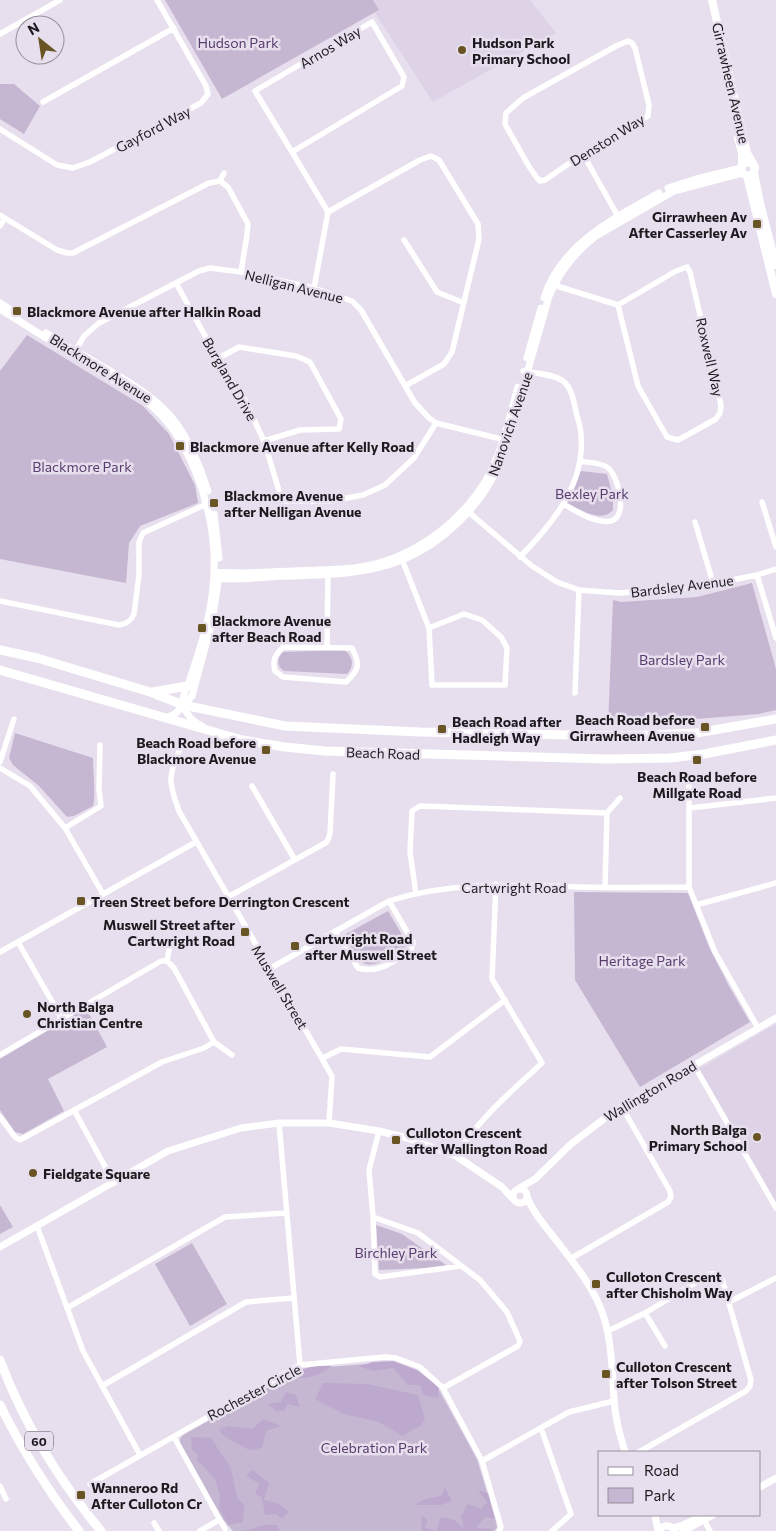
<svg xmlns="http://www.w3.org/2000/svg" width="776" height="1531" font-family="Commissioner,sans-serif">
<style>
.built{fill:#ddd2e6}
.green{fill:#c5b7d1}
.forest{fill:#bda9ce}
.lines{fill:none;stroke-linecap:round;stroke-linejoin:round}
.minor{stroke:#fff;stroke-width:5.5}
.tertiary{stroke:#fff;stroke-width:7}
.secondary{stroke:#fff;stroke-width:8}
.primary{stroke:#fff;stroke-width:9}
.trunk{stroke:#fff;stroke-width:9}
.poi-dot{fill:#695524;stroke:#e7dfed;stroke-width:2}
.labels{text-anchor:middle;dominant-baseline:central;stroke-width:5;stroke-linejoin:round;paint-order:stroke}
.shield{fill:#e7dfed;stroke:#5a555d;stroke-width:1}
.shield-label{font-size:12px;font-weight:bold;fill:#1d1a1f}
.park-label{font-size:14px;fill:#583c6d;stroke:#e7dfed}
.poi-label{font-size:14px;font-weight:bold;fill:#1d1a1f;stroke:#e7dfed;text-anchor:start}
.street-label{font-size:14px;fill:#1d1a1f;stroke:#e7dfed}
</style>
<rect width="100%" height="100%" fill="#e7dfed"/>
<!-- built -->
<path class="built" d="M373,0H530L556,33L433,102L375,13L379,10Z
M776,1024V1204L699,1069Z"/>
<!-- green -->
<path class="green" d="M165,0H373L379,10L222,99Z
M0,84H14L40,106L24,134L0,119Z
M27,335L143,406L169,434L195,485L198,503L140,526L129,543L126,583L0,559V371Z
M581,471L607,474L613,497V510C601,524 580,509 567,503Z
M752,583L776,669V710L759,714L608,726L613,600L621,602L697,597Z
M344,650C353,656 355,666 347,674L284,671C276,666 277,658 283,652Z
M15,733L93,758C93,771 96,796 93,806L74,816L67,817L39,786L13,765L9,758Z
M574,892L688,893L709,947L729,986L750,1022L640,1087L575,980Z
M388,911L408,945C396,952 371,975 358,959C353,952 349,943 344,935Z
M86,1008L107,1047L48,1079L64,1111L23,1134L15,1132L0,1110V1059Z
M0,1205L13,1227L0,1234Z
M376,1225L402,1234L449,1267L379,1270Z
M192,1243L227,1304L190,1326L155,1264Z
M393,1362L438,1388L477,1459L496,1522L497,1528L494,1531H233L222,1518L180,1444V1439L183,1435L301,1369Z"/>
<!-- forest -->
<path class="forest" d="M393,1361L417,1370L439,1387L438,1398L423,1395L420,1385H408L393,1368L373,1371L359,1366L373,1362Z
M315,1366H332C317,1378 306,1379 287,1377V1373Z
M323,1383L367,1384L418,1395L425,1419L420,1426L402,1436L379,1422L344,1414L315,1399Z
M286,1392L296,1395L300,1407L287,1404L285,1410L277,1411L267,1404L281,1402Z
M264,1419L281,1426L266,1431L262,1448L249,1450L225,1437L219,1430L228,1426L252,1429Z
M191,1437L211,1438L231,1468L237,1497L244,1505L243,1522L228,1525L219,1507L220,1496L215,1479L197,1460L198,1454L192,1450Z
M253,1470L269,1483L264,1500L277,1503L289,1512L282,1519L276,1514L265,1515L262,1498L255,1494L259,1484L246,1475Z
M445,1488L452,1501L441,1505H414L425,1499L441,1496Z
M478,1490L488,1493L495,1519L485,1517L476,1528L493,1529L490,1531H422L421,1515L428,1520L425,1527L436,1531L441,1517L454,1520L464,1528L461,1516L468,1504L481,1509L487,1502Z
M264,1525H277L280,1531H244Z"/>
<g class="lines">
<!-- minor -->
<path class="minor" d="M0,34L60,0
M628,41L632,43L635,48L649,105L648,116L574,160L545,180L540,181L537,178L528,165L505,124L506,113L523,98L616,46Z
M43,102L174,28
M0,129L57,165L73,168L90,162L201,103L208,94L206,86L157,0
M292,152L255,91L372,22L404,77L402,86L292,152L328,212
M583,154L620,220
M220,181L224,173
M0,215L57,250L67,253H73L209,183L220,181L228,187L248,224L247,235L241,272
M0,226L5,218
M404,240L437,292L464,303
M176,283L226,374L244,398L264,441L282,501H330L363,495L385,485L414,458L436,423
M553,283L560,287L618,305L676,271L687,267L690,272L721,405L720,413L716,419L678,440L667,437L638,386L618,305
M314,288L328,212L420,160L431,156L439,160L478,224L479,239L452,352L444,364L405,386
M73,355L84,336L99,323L199,271L210,268L241,272L314,288L352,301L361,310L415,403L429,418L436,423L505,440
M217,359L239,347L296,356L310,362L341,419L339,429L300,430L264,441
M762,502L776,547
M563,504C577,511 594,524 611,521C629,517 618,474 607,467C599,462 588,463 580,461
M465,509L532,566L557,582L579,590L619,593L692,588L757,575L776,569
M695,522L713,583
M401,557L429,628L432,685H505L507,648L501,637L482,620L464,614L429,628
M520,557C553,523 585,485 581,435C581,427 578,420 576,412C574,402 572,388 563,381C553,374 535,373 523,371
M757,575L776,638
M0,601L119,625C127,624 131,621 134,614L139,575V542L143,533L211,502
M283,647L352,648C360,664 360,669 346,682L283,677L275,671C272,660 275,655 283,647Z
M327,647L328,572
M575,693L579,590
M181,747C168,776 168,781 179,811L332,1076L329,1123
M0,762L14,719
M0,768L30,786L65,828L103,894
M689,779V887L715,952L758,1028
M252,786L295,860
M690,808L776,798
M607,813L620,798
M65,828L101,806L99,789L100,745
M416,894L410,852L412,811L420,806L607,813L605,887
M228,897L327,842L330,834L333,774
M696,905L776,883
M335,931L358,968C380,974 394,961 411,950L413,942L389,901
M18,942L62,1019
M0,952L196,842
M167,961L169,950
M269,969L389,901C452,881 517,885 582,887C618,888 654,887 689,887
M214,1042L232,1055
M0,1055L161,961H167L174,968L214,1042L204,1048L162,1062L20,1140L15,1137L0,1117
M323,1058L341,1049L430,1057L505,1000
M694,1065L776,1208
M74,1110L114,1183
M279,1123L300,1365
M379,1131L369,1170L373,1217L418,1233L480,1280L507,1312L520,1341L518,1346L443,1388
M456,1156C478,1119 511,1092 542,1063L492,979L496,884
M373,1217L375,1274L380,1277L461,1266
M37,1226L83,1351L140,1455
M570,1259L668,1202L671,1197L670,1191L622,1107
M729,1302L776,1278
M67,1308L225,1217L286,1213
M645,1313L665,1346
M608,1331L645,1313L710,1274H717L722,1279L751,1380L750,1386L746,1391L639,1452
M102,1386L246,1302L293,1298
M541,1428L571,1514L552,1531
M174,1437L225,1529
M482,1461L569,1412L614,1401
M90,1484L300,1365L385,1357L396,1358L420,1367L443,1388L482,1461L501,1527L499,1531
M0,1486L6,1499
M703,1518L710,1531
M154,1523L159,1531
M200,1531L219,1520"/>
<!-- tertiary -->
<path class="tertiary" d="M668,188L696,179L741,168
M544,298C560,245 614,218 659,193
M0,303L14,312
M0,309L145,400C170,421 182,440 195,470C216,523 220,572 206,627C201,645 195,664 189,682C187,687 183,694 183,700C182,711 193,722 202,726
M46,333L71,349
M83,355C109,371 140,386 163,408C186,430 198,461 208,491
M527,358L541,308
M214,514L219,558
M214,573C224,572 234,573 244,573C281,571 318,571 354,568C408,562 458,526 486,480C502,453 509,418 518,387
M214,578C240,581 267,576 293,576C330,575 367,574 402,560C442,544 480,507 498,467C509,442 515,414 523,388C531,357 541,327 549,296C559,273 575,252 596,236L674,191L742,173
M165,718L175,714L192,696L212,622L219,576
M513 1196a7 7 0 1 1 14 0a7 7 0 1 1-14 0Z
M518,1189L535,1179L571,1144L613,1112L776,1018
M527,1197C533,1212 542,1222 552,1235C570,1258 590,1282 601,1309C612,1338 612,1369 614,1400C615,1417 620,1436 625,1452
M0,1247L168,1151L241,1128L279,1123H329L379,1131L407,1138L456,1156L502,1187L513,1199
M760,1487L776,1478
M655,1515L658,1531
M673,1528L683,1525L705,1515
M658,1531C663,1524 671,1524 675,1531
M683,1531L713,1515"/>
<!-- secondary -->
<path class="secondary" d="M712,0L747,153L754,165
M738,138L742,153V166
M754,173L749,176L743,174L741,168L743,164L750,162L755,167L754,173L760,203L776,265
M747,176L776,294"/>
<!-- primary -->
<path class="primary" d="M0,650L37,658L150,692L183,705L285,726L420,732L626,736L697,733L776,719
M0,670L242,740L285,747L325,751L606,759L670,758L704,754L776,740
M153,692L187,686"/>
<!-- trunk -->
<path class="trunk" d="M0,1360C23,1422 59,1480 101,1531
M0,1405C22,1450 48,1491 79,1531"/>
</g>
<!-- markers -->
<g class="poi-dot">
<circle cx="462" cy="50" r="5"/>
<rect x="752" y="219" width="10" height="10" rx="2.5"/>
<rect x="12" y="306" width="10" height="10" rx="2.5"/>
<rect x="175" y="441" width="10" height="10" rx="2.5"/>
<rect x="209" y="498" width="10" height="10" rx="2.5"/>
<rect x="197" y="623" width="10" height="10" rx="2.5"/>
<rect x="700" y="722" width="10" height="10" rx="2.5"/>
<rect x="437" y="724" width="10" height="10" rx="2.5"/>
<rect x="261" y="745" width="10" height="10" rx="2.5"/>
<rect x="692" y="755" width="10" height="10" rx="2.5"/>
<rect x="76" y="896" width="10" height="10" rx="2.5"/>
<rect x="240" y="927" width="10" height="10" rx="2.5"/>
<rect x="290" y="941" width="10" height="10" rx="2.5"/>
<circle cx="27" cy="1014" r="5"/>
<circle cx="757" cy="1137" r="5"/>
<rect x="391" y="1135" width="10" height="10" rx="2.5"/>
<circle cx="33" cy="1173" r="5"/>
<rect x="591" y="1279" width="10" height="10" rx="2.5"/>
<rect x="601" y="1369" width="10" height="10" rx="2.5"/>
<rect x="76" y="1490" width="10" height="10" rx="2.5"/>
</g>
<g class="labels">
<!-- shield labels -->
<rect class="shield" x="25" y="1431.5" width="28" height="19" rx="4"/>
<g class="shield-label">
<text x="39" y="1441">60</text>
</g>
<!-- park labels -->
<g class="park-label">
<text x="238" y="42">Hudson Park</text>
<text x="82" y="466">Blackmore Park</text>
<text x="592" y="493">Bexley Park</text>
<text x="682" y="659">Bardsley Park</text>
<text x="642" y="960">Heritage Park</text>
<text x="396" y="1252">Birchley Park</text>
<text x="374" y="1447">Celebration Park</text>
</g>
<!-- poi labels -->
<g class="poi-label">
<text x="472" y="42">Hudson Park<tspan x="472" dy="16">Primary School</tspan></text>
<text x="747" y="216" text-anchor="end">Girrawheen Av<tspan x="747" dy="16">After Casserley Av</tspan></text>
<text x="27" y="311">Blackmore Avenue after Halkin Road</text>
<text x="190" y="446">Blackmore Avenue after Kelly Road</text>
<text x="224" y="495">Blackmore Avenue<tspan x="224" dy="16">after Nelligan Avenue</tspan></text>
<text x="212" y="620">Blackmore Avenue<tspan x="212" dy="16">after Beach Road</tspan></text>
<text x="695" y="719" text-anchor="end">Beach Road before<tspan x="695" dy="16">Girrawheen Avenue</tspan></text>
<text x="452" y="721">Beach Road after<tspan x="452" dy="16">Hadleigh Way</tspan></text>
<text x="256" y="742" text-anchor="end">Beach Road before<tspan x="256" dy="16">Blackmore Avenue</tspan></text>
<text x="697" y="776" text-anchor="middle">Beach Road before<tspan x="697" dy="16">Millgate Road</tspan></text>
<text x="91" y="901">Treen Street before Derrington Crescent</text>
<text x="235" y="924" text-anchor="end">Muswell Street after<tspan x="235" dy="16">Cartwright Road</tspan></text>
<text x="305" y="938">Cartwright Road<tspan x="305" dy="16">after Muswell Street</tspan></text>
<text x="37" y="1006">North Balga<tspan x="37" dy="16">Christian Centre</tspan></text>
<text x="747" y="1129" text-anchor="end">North Balga<tspan x="747" dy="16">Primary School</tspan></text>
<text x="406" y="1132">Culloton Crescent<tspan x="406" dy="16">after Wallington Road</tspan></text>
<text x="43" y="1173">Fieldgate Square</text>
<text x="606" y="1276">Culloton Crescent<tspan x="606" dy="16">after Chisholm Way</tspan></text>
<text x="616" y="1366">Culloton Crescent<tspan x="616" dy="16">after Tolson Street</tspan></text>
<text x="91" y="1487">Wanneroo Rd<tspan x="91" dy="16">After Culloton Cr</tspan></text>
</g>
<!-- street labels -->
<g class="street-label">
<text transform="translate(330 47) rotate(-31)">Arnos Way</text>
<text transform="translate(731 83) rotate(77)">Girrawheen Avenue</text>
<text transform="translate(153 129) rotate(-28)">Gayford Way</text>
<text transform="translate(607 140) rotate(-32)">Denston Way</text>
<text transform="translate(294 286) rotate(14)">Nelligan Avenue</text>
<text transform="translate(710 357) rotate(77)">Roxwell Way</text>
<text transform="translate(101 368) rotate(32)">Blackmore Avenue</text>
<text transform="translate(230 379) rotate(60)">Burgland Drive</text>
<text transform="translate(510 424) rotate(-71)">Nanovich Avenue</text>
<text transform="translate(682 586) rotate(-7)">Bardsley Avenue</text>
<text transform="translate(383 753) rotate(2)">Beach Road</text>
<text x="514" y="887">Cartwright Road</text>
<text transform="translate(280 987) rotate(59)">Muswell Street</text>
<text transform="translate(650 1091) rotate(-31)">Wallington Road</text>
<text transform="translate(254 1392) rotate(-28)">Rochester Circle</text>
</g>
</g>
<!-- legend -->
<rect x="598" y="1451" width="162" height="65" fill="#e7dfed" stroke="#96909b"/>
<rect x="608" y="1467" width="25" height="8" fill="#ffffff" stroke="#96909b"/>
<text x="644" y="1476" font-size="15" fill="#1d1a1f">Road</text>
<rect x="608" y="1488" width="25" height="15" fill="#c5b7d1" stroke="#96909b"/>
<text x="644" y="1501" font-size="15" fill="#1d1a1f">Park</text>
<!-- north arrow -->
<g transform="translate(40 40) rotate(330)"><circle r="24" fill="#e7dfed" stroke="#96909b"/>
<path d="M0-4L9 19L0 12L-9 19Z" fill="#695524"/>
<text y="-8" font-size="14" font-weight="bold" text-anchor="middle" fill="#1d1a1f">N</text>
</g>
</svg>
